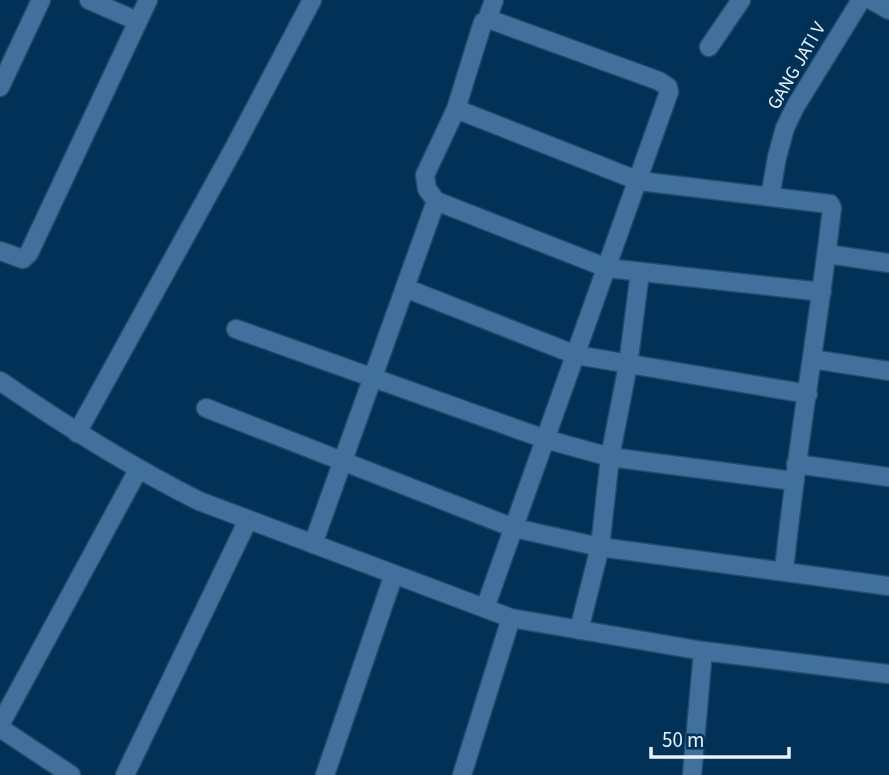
<svg xmlns="http://www.w3.org/2000/svg" width="889" height="775" font-family="'Source Sans 3',sans-serif">
<style>
.lines{fill:none;stroke-linecap:round;stroke-linejoin:round}
.minor-casing{stroke:#214c6e;stroke-width:21}
.minor{stroke:#42709d;stroke-width:18}
.labels{text-anchor:middle;dominant-baseline:central;stroke-width:7;stroke-linejoin:round;paint-order:stroke}
.street-label{font-size:19px;fill:#e8f2fc;stroke:#013157}
</style>
<rect width="100%" height="100%" fill="#013157"/>
<g class="lines">
<!-- minor casing -->
<g class="minor-casing">
<path id="minor" d="M89,0L137,21
M871,0L889,10
M487,20L494,0
M709,47L741,0
M0,87L41,0
M456,109L639,181L830,204L832,208C818,330 796,450 784,571
M770,197L777,157L785,128L795,107L861,0
M436,201L607,268L822,292
M0,251L23,259L29,253L148,0
M827,254L889,263
M405,288L576,355L808,394
M236,329L545,439L610,457L793,481
M812,359L889,371
M0,381C64,425 129,466 199,501L511,618L703,651L889,674
M206,408L514,528L600,547L889,586
M77,433L234,148L312,0
M796,464L889,477
M313,544L436,201L427,189L425,175L456,109L483,22L487,20L494,21L659,81L668,87L669,92L485,608
M579,630L600,547L610,457L628,365L640,272
M0,725L138,470
M0,728L71,775
M125,775L248,520
M325,775L394,574
M462,775L511,618
M692,775L703,651"/>
</g>
<!-- minor -->
<use href="#minor" class="minor"/>
</g>
<g class="labels">
<!-- street labels -->
<g class="street-label">
<text transform="translate(797 66) rotate(-60)">GANG JATI V</text>
</g>
</g>
<!-- scale -->
<path d="M651 747v10h138v-10" fill="none" stroke="#e8f2fc" stroke-width="3.5"/>
<text x="662" y="747" font-size="21" fill="#e8f2fc" stroke="#013157" stroke-width="5" paint-order="stroke">50 m</text>
</svg>
